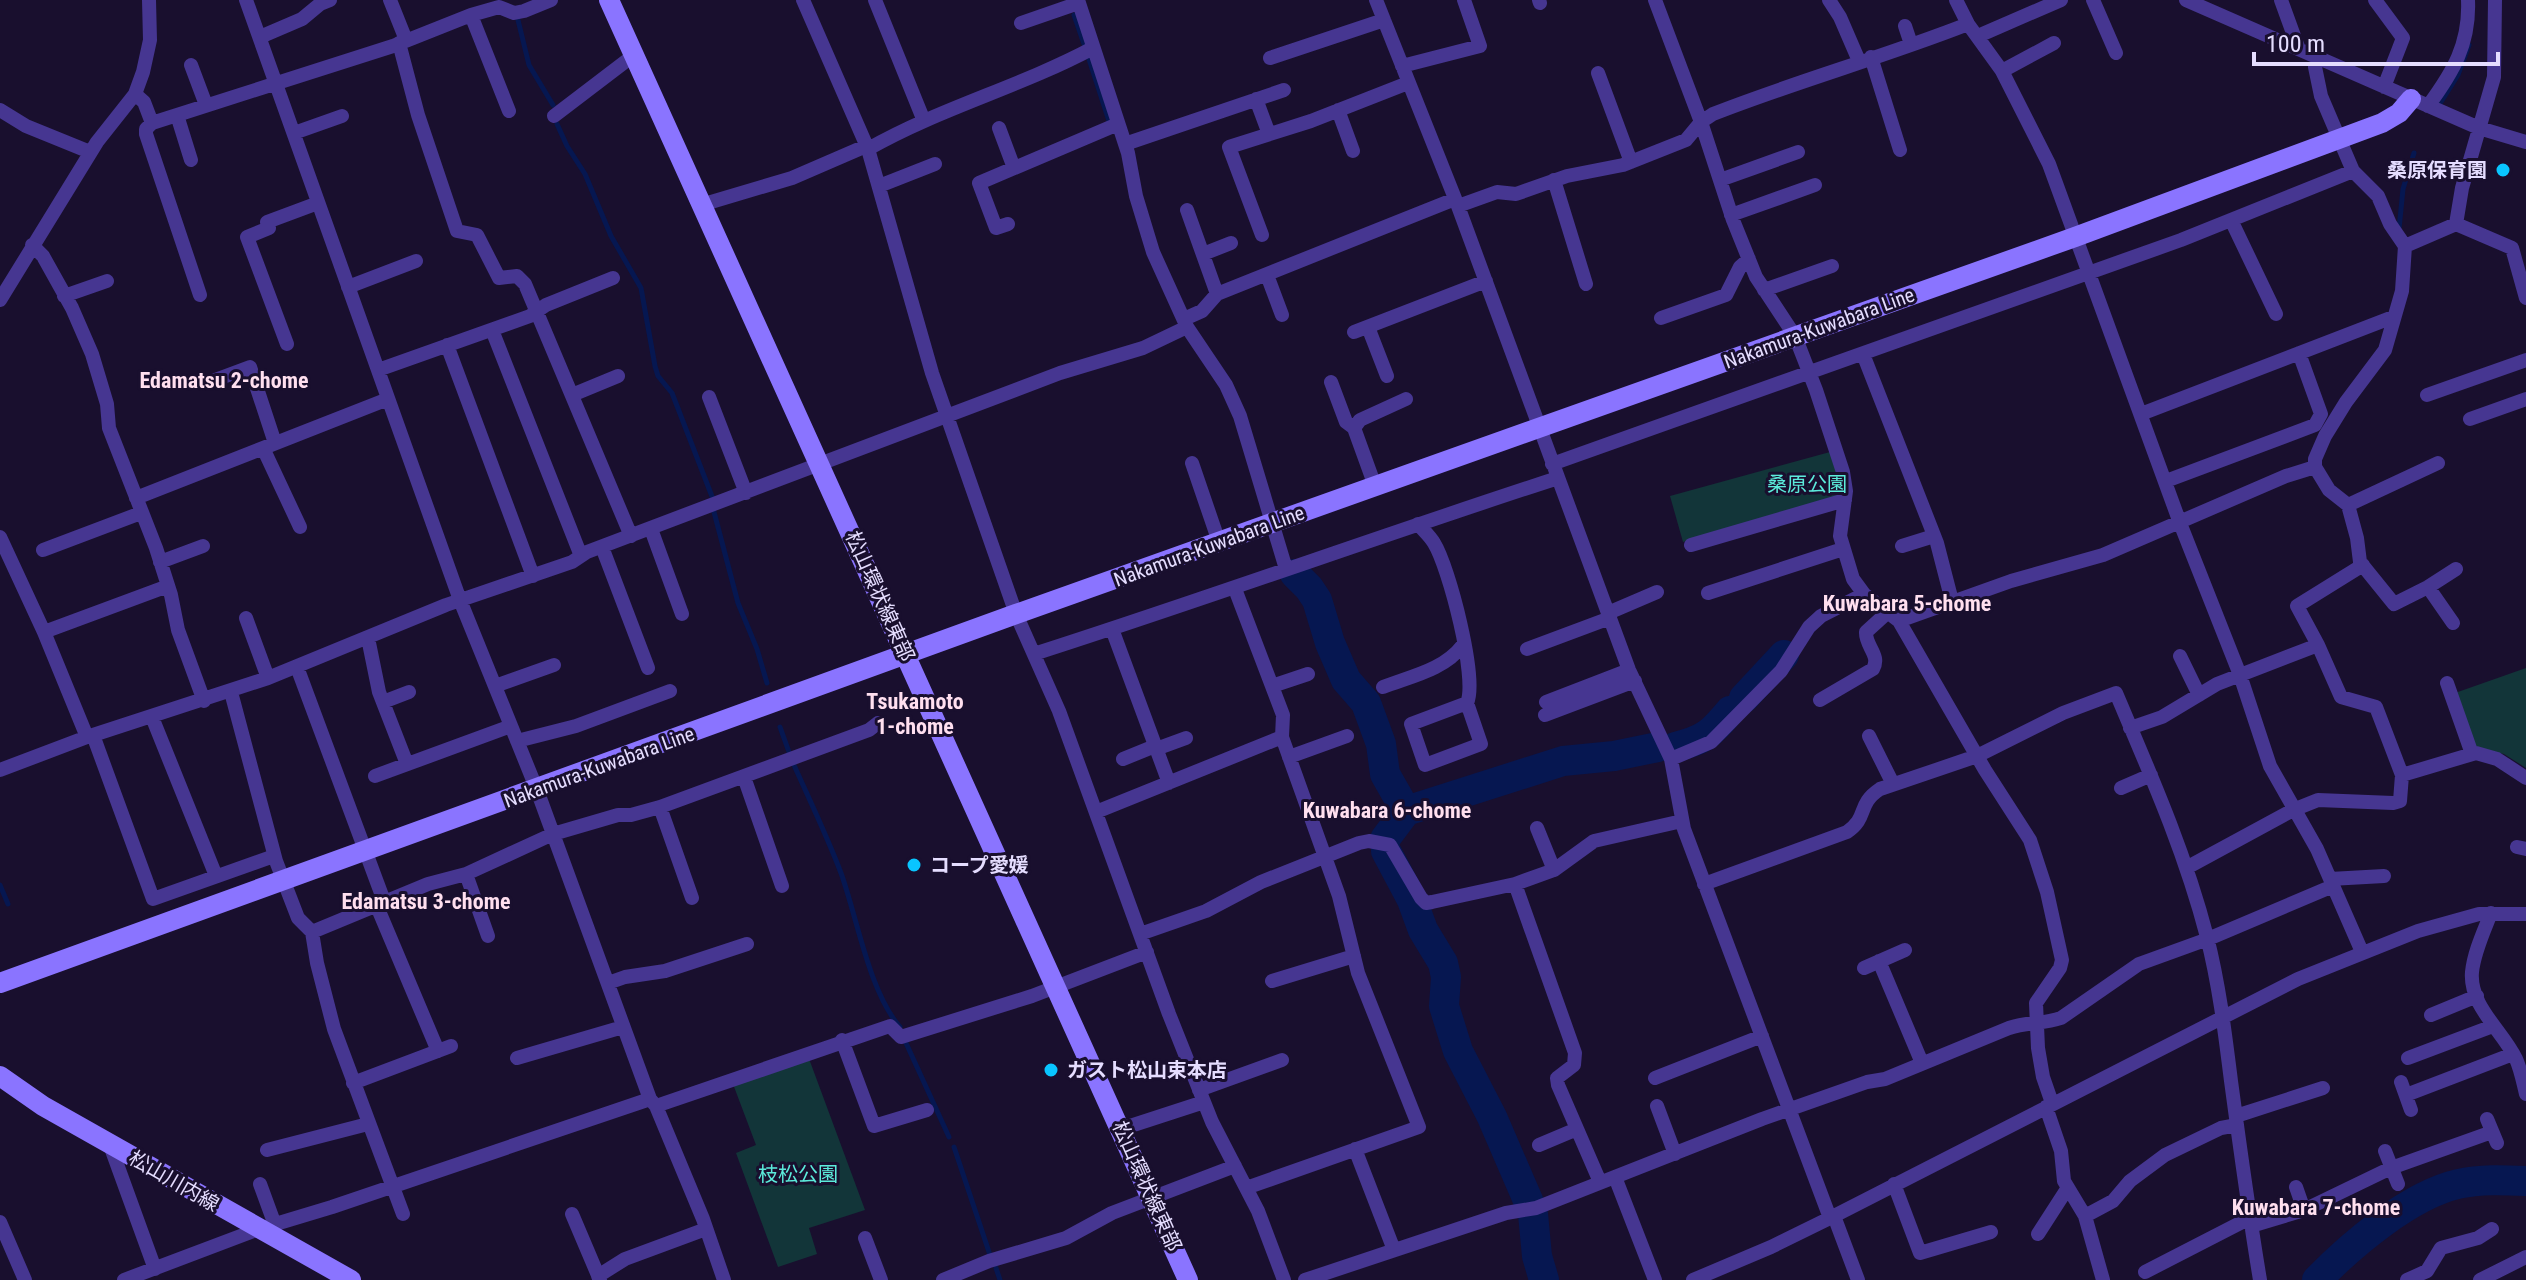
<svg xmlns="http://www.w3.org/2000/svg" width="2526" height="1280" font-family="'Roboto Condensed','Noto Sans JP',sans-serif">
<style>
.green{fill:#123539}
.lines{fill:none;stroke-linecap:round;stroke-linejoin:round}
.stream{stroke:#061751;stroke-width:5}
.river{stroke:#061751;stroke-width:30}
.street{stroke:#463691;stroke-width:14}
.secondary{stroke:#8a74ff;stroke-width:20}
.poi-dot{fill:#09c5ff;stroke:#190f2e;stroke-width:3}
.labels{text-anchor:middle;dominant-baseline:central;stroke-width:6;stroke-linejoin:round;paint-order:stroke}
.poi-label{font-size:20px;font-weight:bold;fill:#e5ddff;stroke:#190f2e;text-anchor:start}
.street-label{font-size:20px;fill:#e5ddff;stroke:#190f2e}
.park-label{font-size:20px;fill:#5cebdb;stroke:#190f2e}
.neighbourhood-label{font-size:22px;font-weight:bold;fill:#ffdfef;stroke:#190f2e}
</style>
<rect width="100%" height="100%" fill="#190f2e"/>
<!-- green -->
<path class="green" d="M1830,452L1841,481L1842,499L1683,542L1670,496Z
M2526,668V768L2504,754L2475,748L2455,693Z
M808,1056L865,1210L809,1228L817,1254L778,1267L736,1153L756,1145L733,1084Z"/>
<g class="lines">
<!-- stream -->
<path class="stream" d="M1074,15L1084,44
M518,20L529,65L553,105
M1088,56L1109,121
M2441,102L2458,75L2469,45
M557,124L567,146L585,174L611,236L641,288L655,366L658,376L672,393L713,499
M2399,229L2403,189L2414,153
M714,512L738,603L757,649L767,683
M780,727L789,752
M794,765C810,801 827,836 841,873C857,917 869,992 900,1027
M0,885L8,904
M906,1043L949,1137
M954,1147L990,1255
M996,1268L1000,1280"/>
<!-- river -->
<path class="river" d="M1295,574L1309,588L1317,600L1330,643L1346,680L1366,703L1381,744L1385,774L1406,811
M1744,698L1784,655
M1675,747C1704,740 1711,734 1730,711
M1385,839L1406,811L1563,761L1614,756L1658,747
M1386,851L1412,900L1423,930L1443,963L1446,977L1444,1006L1458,1051L1492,1117L1530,1205
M1533,1214L1537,1256L1544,1280
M2317,1280C2352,1244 2410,1195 2458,1184C2481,1179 2503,1180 2526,1181"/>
<!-- street -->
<path class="street" d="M246,0L460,600L537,790L650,1099L656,1106L703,1219L724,1280
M390,0L406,40
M803,0L868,149L932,373L1016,614L1059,711L1169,1014L1212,1122L1258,1211L1284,1280
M875,0L924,121
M1078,0L1128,153L1136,196L1153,252L1187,327L1226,385L1240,416L1286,569
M1376,0L1458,206L1629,670L1671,759L1684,829L1830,1218
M1539,0L1540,3
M1655,0L1701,122L1733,220L1756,277L1795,336L1816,390L1843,472L1846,491L1840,536L1853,579L1864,594L1899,621L1985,770L2030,840L2047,892L2062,960L2060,968L2036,1003L2038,1048L2043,1077L2052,1103
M1829,0L1840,17L1859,61
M1956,0L1968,24L2002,71L2049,164L2180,523L2240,675L2270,766L2317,849L2362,952
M2093,0L2116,53
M2186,0L2479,128L2526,142
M2281,0L2298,47
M2375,0L2403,38L2384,87
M2495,0L2494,77L2462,188L2456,224L2512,248L2526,298
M471,15L509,111
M1021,23L1079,3
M1905,26L1911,44
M1978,36L2061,0
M260,37L302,19L320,4L330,0
M399,43L418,115L457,231L477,235L499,278L517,276L525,284L631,536
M2317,56L2315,67L2321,96L2353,171L2378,196L2390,224L2405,246
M1871,57L1900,150
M1270,58L1384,20
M191,65L206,105
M1402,66L1480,46L1464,0
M2002,71L2054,43
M1598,73L1631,162
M135,94L144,102L152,123L393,46L471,15L499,7L514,13L524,11L551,0
M1256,99L1269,134
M2428,106C2453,72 2470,44 2468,0
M0,110L26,126L90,152
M1338,110L1353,151
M177,115L191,160
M554,116L634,55
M152,123L146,129V134L200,295
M999,128L1014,168
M294,133L342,116
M1125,144L1284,90
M868,149C940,108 1020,87 1093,48
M1554,180L1586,284
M1720,180L1798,152
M879,186L935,164
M701,205L792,178L866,146
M1458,206L1497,192L1516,194L1567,176L1623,165L1686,140L1701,122L1713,114C1797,81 1884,57 1968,24
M1187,210L1217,294
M1731,215L1815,185
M2232,222L2276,314
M1008,224L996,228L979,183L1118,124
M1262,235L1229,147L1311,121L1408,83
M32,245L43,256L72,308L92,354L107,404L109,428L156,548L171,595L178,630L204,701
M1203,254L1231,243
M1267,275L1282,315
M348,287L416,261
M1764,290L1832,266
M64,296L107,281
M0,300L97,142L135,94L143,72L150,40L149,0
M1661,318L1726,295L1740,267L1749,259
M1184,319L1202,311L1217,294L1455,199
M1368,327L1387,376
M492,330L581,556
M1354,332L1486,281
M287,344L247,237L269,228L267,222L318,203
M447,345L533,576
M1863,354L1937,543L1952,601
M378,370L530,316L546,305L613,278
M1331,382L1346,422L1354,428
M207,383L250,367L275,443
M572,395L618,376
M2427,395L2526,360
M709,397L746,493
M2141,414L2393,317
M2470,419L2526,399
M263,448L300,527
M1192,463L1219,542
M1552,464L2181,240L2353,171
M2166,481L2315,425L2321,414L2299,353
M1375,486L1354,428L1360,420L1406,399
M136,498L388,399
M2348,505L2438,463
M1418,524C1423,530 1430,536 1434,543C1449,567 1478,679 1467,703L1481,744L1425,765L1411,724L1467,703
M651,529L682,614
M0,537L44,632L87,737
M1691,545L1845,500
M1902,546L1934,536
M602,547L648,668
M43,550L141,513
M160,562L203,546
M2456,569L2428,587L2394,604L2360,562L2357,538L2348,505L2329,490L2315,467V459L2325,436L2346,402L2385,350L2402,291L2405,246L2456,224
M2428,587L2453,623
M1708,593L1843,549
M1608,613L1657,592
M246,618L268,678
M1899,621L2011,581L2103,555L2286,476L2315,467
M1112,629L1169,783
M44,632L168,586
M368,638L379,692L407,764
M1527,649L1610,618
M1034,654C1209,598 1382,535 1558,478
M2180,656L2199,695
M297,667L384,901
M2447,683L2472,754
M495,686L554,665
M1272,686L1308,674
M1383,687C1412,676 1444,670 1463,645
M231,692L276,861L298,918L312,932L317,963L334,1029L403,1214
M1820,700L1873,669C1881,655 1865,646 1866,632L1888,612
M383,702L409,692
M1546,702L1629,670
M1545,715L1635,681
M152,717L216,876
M2130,728L2162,717L2217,684L2318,645
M93,735L153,899L274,856
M1869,736L1893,784
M517,741L576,726L670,691
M1156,749L1186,738
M1289,757L1347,736
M1123,759L1155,746
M1671,759L1711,742L1781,671L1809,627L1821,616L1864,594
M0,770L87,737L268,678L446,605L572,562L587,552L1060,373L1143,348L1187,327
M2402,775L2476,753L2497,759L2526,778
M375,776L511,726
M744,777L782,886
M2121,788L2151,775
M660,807L692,898
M1096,812L1282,737L1283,715L1235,589
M1537,828L1554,870
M2517,847L2526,849
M2188,867L2293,810L2318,800L2393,803L2400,801L2402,775L2376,707L2341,697L2318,645L2297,606L2363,565
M466,874L488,936
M2330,879L2384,876
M1515,884L1575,1053L1574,1065L1557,1078L1558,1085L1600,1182
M1704,884L1847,832C1869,817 1856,805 1880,789L1977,756L2063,713L2116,693C2150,773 2185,852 2207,937C2219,984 2225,1033 2231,1081C2240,1148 2249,1214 2260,1280
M376,904L438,1051
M2491,913C2484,931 2474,952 2472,972C2469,1006 2503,1031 2516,1059C2521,1070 2523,1082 2526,1094
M312,932L428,884L466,874L553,834L618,815H631L660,807L869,730L878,723
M1140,934L1206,911L1261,882L1359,843L1369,841L1390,845L1421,898L1426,903L1432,902L1515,884L1554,870L1594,841L1682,821
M1879,961L1922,1063
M1864,968L1905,950
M1272,981L1354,956
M608,983L625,977L665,971L747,944
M2431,1015L2477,996
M842,1040L874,1126L927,1110
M517,1058L623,1027
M2408,1058L2493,1026
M1655,1078L1762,1036
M2401,1082L2411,1110
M353,1083L451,1046
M1199,1090L1282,1060
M2406,1095L2513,1054
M656,1106L890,1026L901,1037L1032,996L1147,952
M1657,1106L1675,1154
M2046,1107L2061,1151L2064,1181L2085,1216L2103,1280
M2236,1116L2323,1088
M2487,1119L2497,1143
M1121,1129L1204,1102
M110,1145L155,1269
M1539,1145L1577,1129
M1355,1149L1394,1250
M267,1150L368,1124
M2385,1151L2398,1184
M1615,1177L1655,1280
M260,1184L275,1225
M1894,1184L1920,1253L1991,1232
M2296,1187L2304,1210
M1246,1188L1419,1127L1358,973L1339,896L1282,737
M572,1214L600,1280
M1834,1216L1858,1280
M2085,1216L2113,1201L2130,1181L2165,1155L2221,1128L2237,1125
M0,1222L25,1280
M2251,1226L2304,1210L2391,1168L2492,1132
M2038,1234L2067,1189
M865,1238L881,1280
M2145,1272L2250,1218
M598,1276L625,1259L706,1229
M124,1280L259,1229L332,1207L650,1099
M943,1280L989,1261L1066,1238L1112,1213L1235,1166
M1305,1280L1506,1213L1536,1208L1762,1119L1867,1082L1885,1079L2009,1028C2027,1022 2044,1024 2061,1018L2139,964L2208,939L2333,886
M1693,1280L1771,1247L1830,1218L2298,979L2418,931L2479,914H2526
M2407,1280L2427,1271L2441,1248L2478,1238L2492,1229
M2480,1280L2526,1257"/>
<!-- secondary -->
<path class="secondary" d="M609,0L1188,1280
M0,983L1016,614L2075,237L2382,123L2399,113L2411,99
M0,1076L43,1106L351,1280"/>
</g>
<!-- markers -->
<g class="poi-dot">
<circle cx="2503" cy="170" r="8"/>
<circle cx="914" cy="865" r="8"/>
<circle cx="1051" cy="1070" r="8"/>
</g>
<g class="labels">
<!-- poi labels -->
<g class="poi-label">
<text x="2487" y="170" text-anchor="end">桑原保育園</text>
<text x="930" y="865">コープ愛媛</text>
<text x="1067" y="1070">ガスト松山束本店</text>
</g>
<!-- street labels -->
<g class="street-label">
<text transform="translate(1819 328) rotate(-20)">Nakamura-Kuwabara Line</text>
<text transform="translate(1209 546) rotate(-20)">Nakamura-Kuwabara Line</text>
<text transform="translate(880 596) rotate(66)">松山環状線東部</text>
<text transform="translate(599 767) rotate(-20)">Nakamura-Kuwabara Line</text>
<text transform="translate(174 1181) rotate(30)">松山川内線</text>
<text transform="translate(1147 1186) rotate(66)">松山環状線東部</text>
</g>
<!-- park labels -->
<g class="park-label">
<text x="1807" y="484">桑原公園</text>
<text x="798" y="1174">枝松公園</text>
</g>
<!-- neighbourhood labels -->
<g class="neighbourhood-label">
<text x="224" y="380">Edamatsu 2-chome</text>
<text x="1907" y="603">Kuwabara 5-chome</text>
<text x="915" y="701">Tsukamoto<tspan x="915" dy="25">1-chome</tspan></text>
<text x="1387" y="810">Kuwabara 6-chome</text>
<text x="426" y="901">Edamatsu 3-chome</text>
<text x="2316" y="1207">Kuwabara 7-chome</text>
</g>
</g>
<!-- scale -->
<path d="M2254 52v12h244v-12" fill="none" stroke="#e5ddff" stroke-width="4"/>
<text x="2266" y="52" font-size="24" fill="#e5ddff" stroke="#190f2e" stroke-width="6" paint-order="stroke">100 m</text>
</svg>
